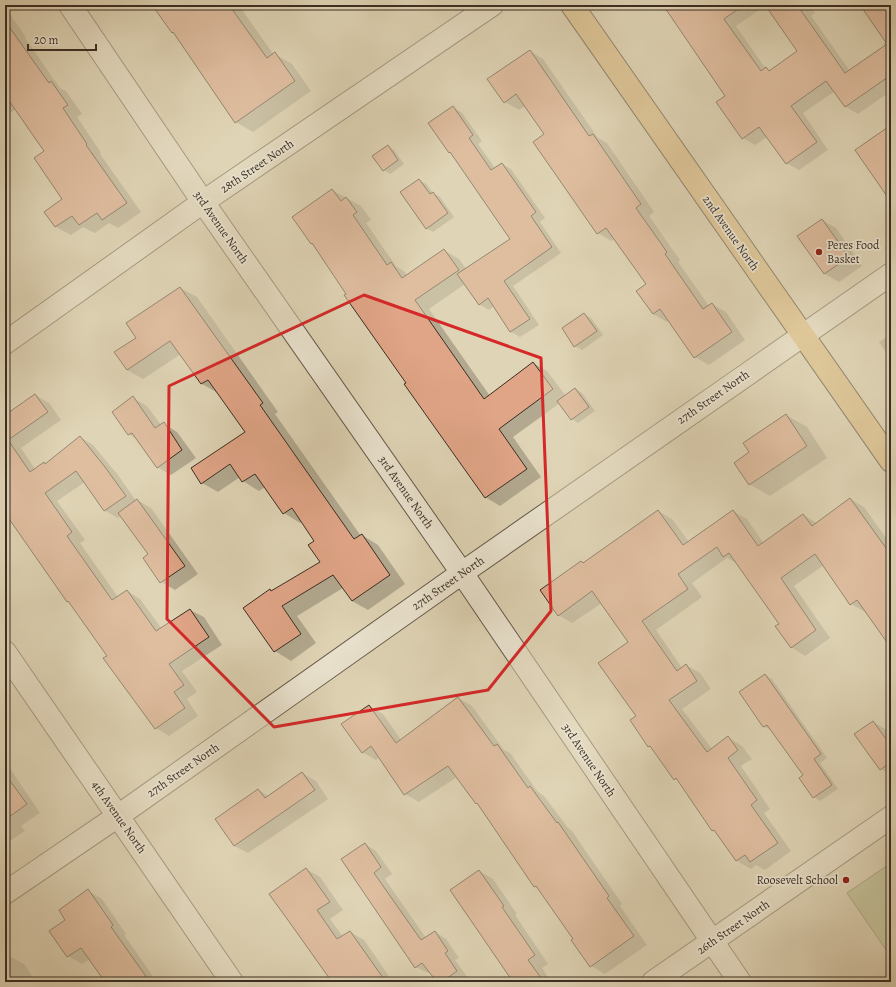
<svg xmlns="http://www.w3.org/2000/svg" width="896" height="987" font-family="Alegreya,serif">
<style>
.park{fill:#b2bd8d;stroke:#767658}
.shadow{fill:#0003}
.building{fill:#e0a587;stroke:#3a2e23}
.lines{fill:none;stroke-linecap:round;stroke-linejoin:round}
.minor-casing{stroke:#635848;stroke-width:24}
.major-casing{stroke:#3a2e23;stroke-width:24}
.minor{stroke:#eae3cf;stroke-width:22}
.major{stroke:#e0ba7a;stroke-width:22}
.marked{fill:none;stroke:#d62828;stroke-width:3;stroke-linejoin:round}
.poi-dot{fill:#8f2418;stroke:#eae3cf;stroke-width:1.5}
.labels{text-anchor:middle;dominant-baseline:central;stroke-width:3.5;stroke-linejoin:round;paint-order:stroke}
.street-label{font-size:12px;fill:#3a2e23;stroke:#eae3cf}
.poi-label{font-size:12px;fill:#3a2e23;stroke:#eae3cf;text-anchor:start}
</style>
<rect width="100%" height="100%" fill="#dfd4b5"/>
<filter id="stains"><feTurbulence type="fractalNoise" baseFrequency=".005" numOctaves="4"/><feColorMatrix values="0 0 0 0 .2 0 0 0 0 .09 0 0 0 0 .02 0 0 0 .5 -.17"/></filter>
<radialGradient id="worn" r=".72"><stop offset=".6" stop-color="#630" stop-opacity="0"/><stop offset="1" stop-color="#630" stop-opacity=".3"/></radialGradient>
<!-- park -->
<path class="park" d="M891,863V957L847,893Z"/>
<!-- shadow -->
<path class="shadow" d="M153,5H242L240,7L274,55L275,54L292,64L311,91L253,132L236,122L176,34L173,32Z
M675,5H766L736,26L766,69L771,71L799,51L766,5H809L815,13L811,16L850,71L885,46L883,44L887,41L862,5H891V91L858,114L846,107L835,91L803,113L828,150L799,170L786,163L767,137L755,145L743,138L727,96Z
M5,10L9,13L26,37L25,38L60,88L66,91L82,114L77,117L101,153L100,154L141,212L118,228L109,223L95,233L83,227L71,235L56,227L46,212L63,199L46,151L16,109L5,117Z
M530,51L543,59L598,138L607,143L654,212L649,216L680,260L678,262L709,306L712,304L726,312L745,340L709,365L695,357L669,320L667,322L653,314L647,285L615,239L611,241L598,233L546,135L525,106L519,110L505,102Z
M453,107L462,113L482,141L478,144L495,168L502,164L511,169L545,218L540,222L561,253L513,286L539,325L520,337L511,332L494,306L489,310L479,304L465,284L429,309L490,396L533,363L547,371L566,396L576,389L582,393L595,411L578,423L572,419L560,403L513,437L541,477L500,506L485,497L314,245L312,243L332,190L361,206L371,220L366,223L396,266L405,272L408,276L445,251L459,259L466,269L511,239L453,154L449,152Z
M388,146L394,150L404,164L390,174L384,170Z
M419,180L426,184L433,193L440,197L454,217L433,232L426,228Z
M822,220L836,228L862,266L839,282L825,274L799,236Z
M180,288L197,297L278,412L275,414L361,536L362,535L378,545L405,584L368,610L352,601L343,588L297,616L316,643L291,661L275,651L272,592L321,562L315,541L302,522L300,523L284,513L265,487L259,491L243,481L240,477L218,492L202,483L246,432L218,393L202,384L181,354L143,379L127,370L138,338Z
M584,314L591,318L603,335L582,350L575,346Z
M891,334V360L879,342Z
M35,395L49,403L61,420L21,448L35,469L45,464L80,437L93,445L118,475L136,501L137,500L151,508L198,574L175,590L161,582L144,558L149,554L122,516L118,518L105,511L85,482L57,501L85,540L80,543L118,597L127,591L140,599L162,629L190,610L204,617L222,645L182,671L197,692L187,699L198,716L169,736L156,728L108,656L71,603L67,601L5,512V417Z
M133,398L147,406L161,425L164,424L177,432L196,458L171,475L157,467L138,440L129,434Z
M786,415L807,427L827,458L770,496L749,484L751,452Z
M850,499L864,507L891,545V647L866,611L865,612L851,604L824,565L794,586L830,638L805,656L791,647L780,624L738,564L727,558L692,583L702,597L656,630L682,668L686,665L700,673L711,689L682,709L712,749L728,737L742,746L752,759L741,766L770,809L764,813L791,851L765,870L756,865L751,869L737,861L717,832L713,830L680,782L675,779L653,748L649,746L637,717L629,642L602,603L572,623L558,615L583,563L658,511L672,519L689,542L733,511L747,519L764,544L803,515L817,523Z
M765,675L772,679L827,758L820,763L838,789L820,801L814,797L804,776L772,729L771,730L764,727L740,692Z
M458,698L472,706L504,750L510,753L538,792L544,796L568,828L572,831L622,904L620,906L647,945L605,974L591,966L573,941L575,939L540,890L535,887L479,805L476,803L457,777L419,802L405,794L380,757L376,760L362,752L369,706L383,714L401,740Z
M873,722L887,730L891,736V775L881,769Z
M5,761L40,813L21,826L25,831L5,844V772L6,771Z
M302,773L316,781L328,799L248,853L234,846L258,790L269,796Z
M365,844L376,851L392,874L385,879L426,938L435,932L446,939L459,958L455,960L468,978L462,982H438L430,972L428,973L416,967L343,859Z
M306,869L320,877L343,910L330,919L343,937L350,932L364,940L393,982H333Z
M479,871L493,879L517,914L515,915L548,964L542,968L551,982H504L511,977Z
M88,891L102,899L126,934L124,935L157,982H106L90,959L82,964L68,956L51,931L67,920Z
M11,957L24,964L36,982H5V961Z"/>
<!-- building -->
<path class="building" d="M152,5H229L267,58L275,52L295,81L235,123L173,32L172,33Z
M663,5H744L724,19L761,71L766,67L769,71L797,51L765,5H797L845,73L887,44L860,5H891V75L845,107L826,81L791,106L817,142L786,164L759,127L742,139L716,102L725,96Z
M5,21L49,83L51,81L68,105L63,108L87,144L86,145L127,203L102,220L97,213L79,225L72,216L55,227L44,212L62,199L34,158L44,151L5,95Z
M530,50L589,136L593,134L641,204L636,208L667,252L665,254L703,309L712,303L732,332L694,358L660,309L653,314L636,291L646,284L606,228L597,234L533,142L544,134L516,94L504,103L487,79Z
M453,106L473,135L469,138L491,170L502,163L536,212L531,216L552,247L504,281L530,319L510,332L488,298L479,305L457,274L510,239L450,152L449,153L428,123Z
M891,125V202L855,150Z
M388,145L398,160L383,171L372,156Z
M419,179L430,194L433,192L448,213L426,229L400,192Z
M332,189L341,201L346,197L357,212L353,215L387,265L391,262L402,278L444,249L459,270L415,300L484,399L533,362L553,389L499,429L527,469L485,498L404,384L406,383L344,295L346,294L312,243L311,244L292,217Z
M822,219L849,257L824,274L797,236Z
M180,287L263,403L260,405L354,539L362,534L390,575L352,601L333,575L282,606L301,634L274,652L243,608L270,589L271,591L320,562L308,545L314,541L292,508L283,514L255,474L242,482L230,464L201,484L191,468L245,432L208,380L201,384L170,341L127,370L114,352L136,338L126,323Z
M584,313L597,331L574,347L562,328Z
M575,388L589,407L571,420L557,401Z
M35,394L48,412L8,440L30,472L44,462L45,464L80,436L105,467L126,496L104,511L76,471L45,493L72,532L67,536L112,600L127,590L156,631L190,609L209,637L169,664L184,685L174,692L185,708L155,729L103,658L107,656L68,601L67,602L5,513V415Z
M133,396L155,428L164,422L182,450L157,468L132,433L128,435L112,412Z
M786,414L807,446L749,485L734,463L749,452L743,443Z
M850,498L891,555V648L857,600L850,605L815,554L781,578L816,630L791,648L775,626L779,624L729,553L723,557L717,547L678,574L688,589L642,621L677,671L686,664L697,681L669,700L707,752L728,736L738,750L728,758L757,800L751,805L778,843L750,862L745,855L736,861L714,830L712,831L676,778L674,780L650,746L648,747L630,720L636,716L598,663L628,642L592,591L558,616L540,590L581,561L583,563L658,510L683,545L733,510L758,546L803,514L812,526Z
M137,499L185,566L160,583L143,558L148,554L118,513Z
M765,674L821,754L814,759L832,785L813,798L799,778L803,775L767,725L763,727L739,692Z
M458,697L494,746L497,744L528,788L530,786L557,823L558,822L609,896L607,898L634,936L590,967L571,940L573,939L536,886L534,887L477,803L476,804L448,766L404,795L371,746L362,753L341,724L369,705L396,743Z
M873,721L891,746V762L880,770L854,734Z
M302,772L315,790L234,846L215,819L258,789L265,798Z
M5,774L27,804L5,820Z
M365,843L381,867L374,873L421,940L435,931L448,951L445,953L457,971L442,982H437L422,963L415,968L341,859Z
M306,868L330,902L317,910L337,939L350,931L386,982H332L290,923L269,894Z
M479,870L504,906L502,907L535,955L528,960L544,982H513L450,890Z
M88,889L113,925L111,927L150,982H105L81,948L67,957L49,931L65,920L59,910Z"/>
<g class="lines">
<!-- minor casing -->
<g class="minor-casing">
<path id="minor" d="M70,5L203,202L462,573L740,982
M5,343L203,202L492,5
M5,652L232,982
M5,893L118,816L462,573L891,274
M653,982L891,817"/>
</g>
<!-- major casing -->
<g class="major-casing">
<path id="major" d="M572,5L891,461"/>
</g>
<!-- minor -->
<use href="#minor" class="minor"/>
<!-- major -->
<use href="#major" class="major"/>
</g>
<!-- marked area -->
<path d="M0 0H896V987H0ZM364,295L541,358L551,611L488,690L274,727L167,619L169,386Z" fill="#dfd4b5" fill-opacity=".55" fill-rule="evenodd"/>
<path class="marked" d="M364,295L541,358L551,611L488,690L274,727L167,619L169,386Z"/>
<!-- markers -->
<g class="poi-dot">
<circle cx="819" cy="252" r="4"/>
<circle cx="846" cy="880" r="4"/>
</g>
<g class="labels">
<!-- street labels -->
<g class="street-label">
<text transform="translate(257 166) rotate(-34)">28th Street North</text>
<text transform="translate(221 227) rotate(55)">3rd Avenue North</text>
<text transform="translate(731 233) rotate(55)">2nd Avenue North</text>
<text transform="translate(713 397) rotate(-35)">27th Street North</text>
<text transform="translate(406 492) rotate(55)">3rd Avenue North</text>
<text transform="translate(448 583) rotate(-35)">27th Street North</text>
<text transform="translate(589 760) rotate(56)">3rd Avenue North</text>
<text transform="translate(183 770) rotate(-35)">27th Street North</text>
<text transform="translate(119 817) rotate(55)">4th Avenue North</text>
<text transform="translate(733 927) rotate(-35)">26th Street North</text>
</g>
<!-- poi labels -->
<g class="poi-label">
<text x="827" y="245">Peres Food<tspan x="827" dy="14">Basket</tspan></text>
<text x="838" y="880" text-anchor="end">Roosevelt School</text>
</g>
</g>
<!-- margin -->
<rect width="896" height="987" fill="none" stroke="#dfd4b5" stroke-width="20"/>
<rect x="6" y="6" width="884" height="975" fill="none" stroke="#3a2e23" stroke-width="2"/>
<rect x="10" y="10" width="876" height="967" fill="none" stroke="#3a2e23"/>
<!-- scale -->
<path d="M28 44v6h68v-6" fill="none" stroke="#3a2e23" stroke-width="2"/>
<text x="34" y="44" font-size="12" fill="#3a2e23" stroke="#eae3cf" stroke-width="3" paint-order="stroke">20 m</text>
<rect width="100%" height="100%" filter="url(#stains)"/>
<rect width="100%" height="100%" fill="url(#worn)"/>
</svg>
